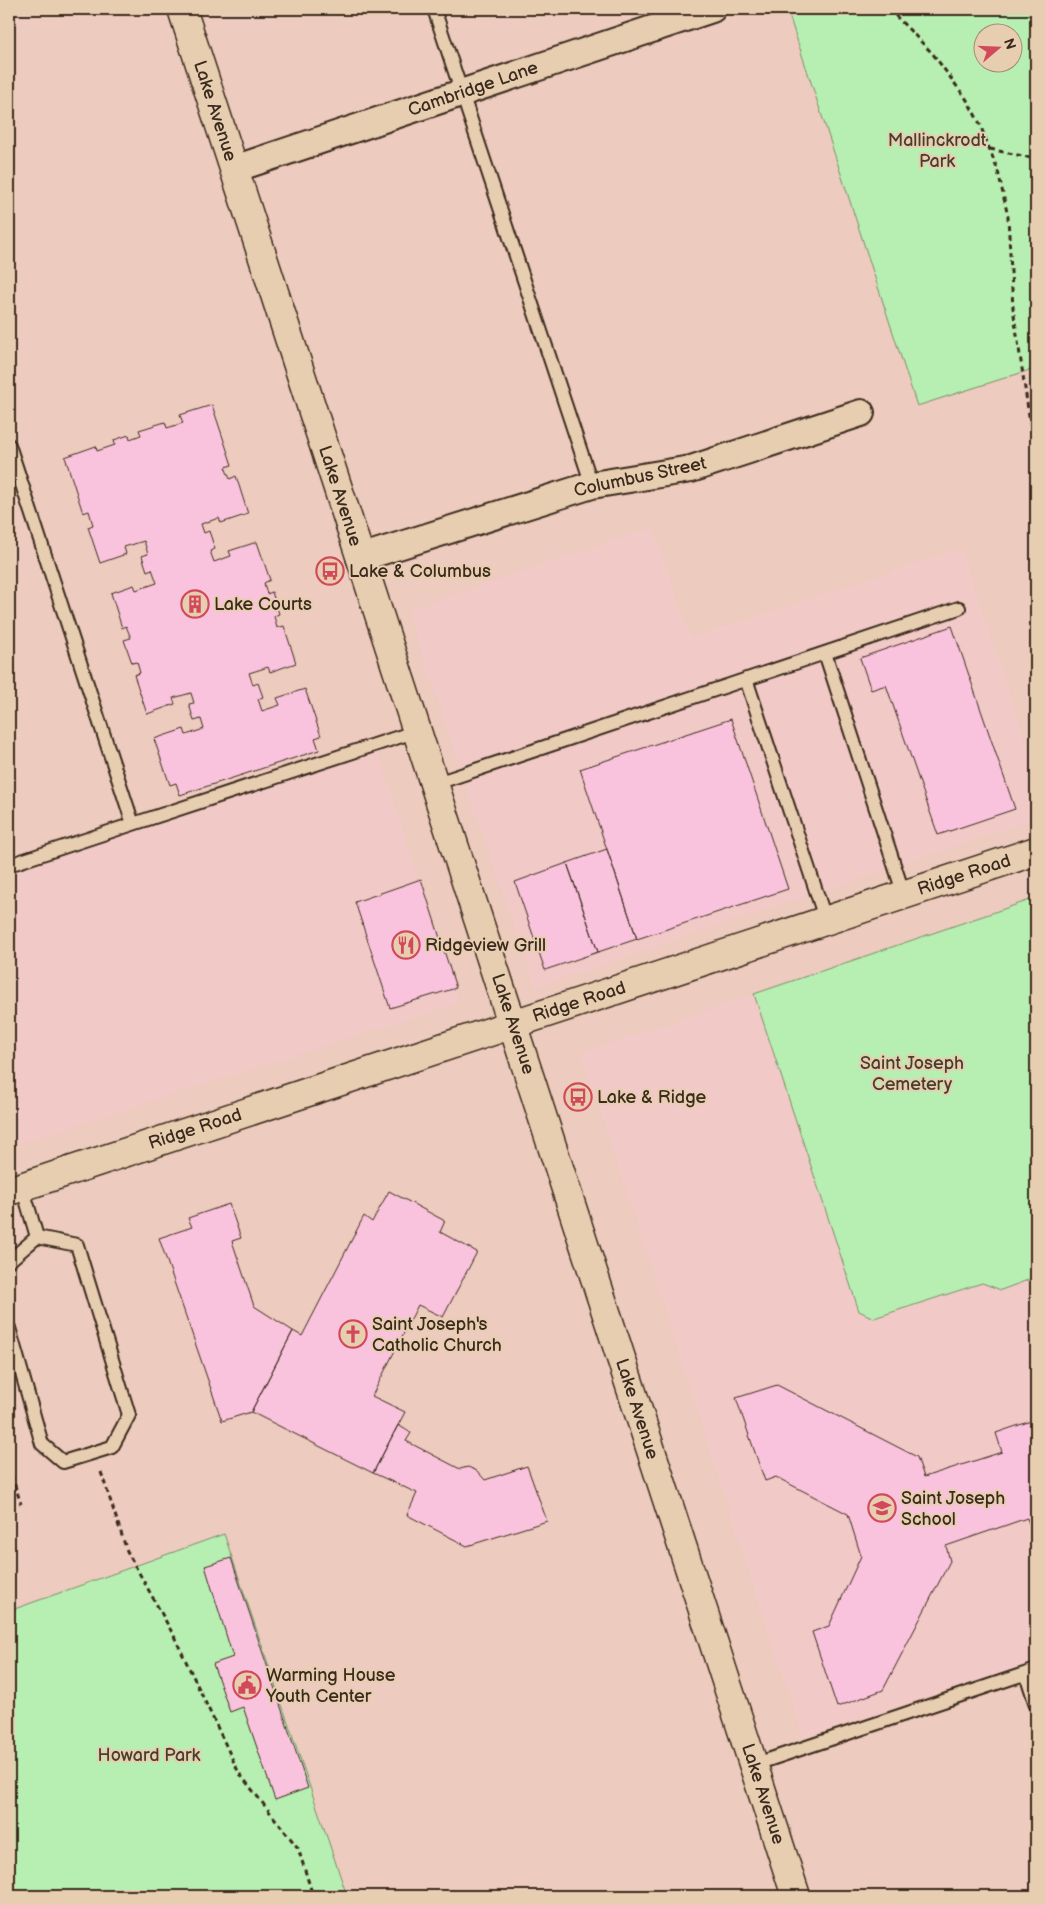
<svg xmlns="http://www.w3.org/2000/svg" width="1045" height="1905" font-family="'Balsamiq Sans',sans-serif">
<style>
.built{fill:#f1c9c7}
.green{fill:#b7efb2;stroke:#798c68;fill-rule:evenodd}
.building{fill:#fac3dd;stroke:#3b2a1e}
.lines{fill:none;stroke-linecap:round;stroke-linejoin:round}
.lane-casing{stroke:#3b2a1e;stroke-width:16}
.street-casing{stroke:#3b2a1e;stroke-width:30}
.secondary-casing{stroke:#3b2a1e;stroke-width:31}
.path{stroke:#3b2a1e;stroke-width:3;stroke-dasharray:5 4;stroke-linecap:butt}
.lane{stroke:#e8ceb0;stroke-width:12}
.street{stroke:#e8ceb0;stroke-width:26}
.secondary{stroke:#e8ceb0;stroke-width:28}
.labels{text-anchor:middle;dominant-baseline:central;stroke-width:4;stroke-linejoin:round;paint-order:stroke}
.street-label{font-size:18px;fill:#3b2a1e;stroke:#e8ceb0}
.park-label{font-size:18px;fill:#473e2d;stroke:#e8ceb0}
.poi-label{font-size:18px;fill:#3b2a1e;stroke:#e8ceb0;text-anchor:start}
</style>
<rect width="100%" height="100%" fill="#edcbbe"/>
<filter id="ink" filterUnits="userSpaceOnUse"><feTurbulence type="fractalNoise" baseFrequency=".02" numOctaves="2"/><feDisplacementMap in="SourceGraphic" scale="10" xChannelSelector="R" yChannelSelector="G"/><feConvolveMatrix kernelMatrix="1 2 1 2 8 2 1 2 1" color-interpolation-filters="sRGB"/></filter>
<g filter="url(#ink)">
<!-- built -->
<path class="built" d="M653,527L691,638L961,548L1036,772V819L535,988L407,610Z
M373,736L459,1003L9,1147V857Z
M754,994L859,1311L874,1318L982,1283L1001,1290L1036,1277V1661L803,1738L581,1053Z"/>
<!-- green -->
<path class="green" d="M787,9H1036V368L917,406ZM982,32H1012V62H982Z
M1030,900L1036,919V1277L1001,1290L982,1283L874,1318L859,1311L754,994Z
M224,1534L347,1896H9V1611Z"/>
<!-- building -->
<path class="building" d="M212,405L232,465L225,467L230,479L236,476L248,514L221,523L219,518L201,524L204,533L209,531L215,549L210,551L214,562L231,556L229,551L257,542L270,580L264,583L267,594L272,592L279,614L274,616L277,628L284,626L296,663L270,672L268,667L249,673L253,685L258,683L263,697L258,699L262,711L280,705L277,698L305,689L321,736L315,738L319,750L180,795L176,783L170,785L154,739L184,729L186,735L204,729L201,719L194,721L189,704L194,703L191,693L173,698L175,704L147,714L134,675L140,673L137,662L132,663L124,640L131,638L126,626L122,628L111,593L134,585L136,590L157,583L152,569L147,571L142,556L148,554L144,541L124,547L126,554L100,563L88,527L93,525L89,511L83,513L65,457L96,446L97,451L115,445L114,440L129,435L130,439L141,435L139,430L165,422L167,428L183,423L180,415Z
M952,626L1015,809L938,835L886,685L871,690L860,658Z
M731,719L788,889L637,939L580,769Z
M607,849L637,939L598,952L567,863Z
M567,863L598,952L545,970L515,882Z
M421,879L456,988L390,1008L355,902Z
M389,1191L445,1221L440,1232L477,1252L443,1317L418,1305L372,1396L405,1412L373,1473L251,1412L293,1331L302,1336L364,1216L372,1222Z
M229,1204L241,1238L232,1241L254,1306L293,1331L251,1412L222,1421L159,1238L192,1227L188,1218Z
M777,1385L917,1457L924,1477L1002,1452L996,1433L1034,1420L1036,1427V1534L1033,1535L1027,1518L946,1546L950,1561L883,1690L837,1707L812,1632L829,1626L861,1556L848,1514L776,1477L765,1481L736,1398Z
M398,1425L411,1433L406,1441L460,1469L468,1467L477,1471L485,1480L527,1466L547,1521L467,1546L407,1515L417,1493L373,1473Z
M231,1558L308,1788L275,1800L243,1707L230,1712L213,1664L233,1657L205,1566Z"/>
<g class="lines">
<!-- lane casing -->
<g class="lane-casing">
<path id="lane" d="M434,9L592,485
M9,445L133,824L9,865
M825,653L904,895
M746,679L826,921
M434,784L959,608
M133,824L417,731
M22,1186L37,1237
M9,1261L37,1237
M9,1328L42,1444L63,1462L112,1447L129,1415L77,1245L37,1237
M1026,1674L1036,1705
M753,1765L1036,1670"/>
</g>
<!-- street casing -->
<g class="street-casing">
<path id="street" d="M234,169L712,9
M360,558L592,485L691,469L861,413"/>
</g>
<!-- secondary casing -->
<g class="secondary-casing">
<path id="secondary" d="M182,9L796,1896
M9,1191L1036,851"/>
</g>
<!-- path -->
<path class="path" d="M889,9L933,54L967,100L979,122L998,171L1008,217L1013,308L1031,429
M990,149L1036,159
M9,1467L21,1504
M101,1472L127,1551L174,1636L239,1773L298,1848L313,1896"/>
<!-- lane -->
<use href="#lane" class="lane"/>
<!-- street -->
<use href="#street" class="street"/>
<!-- secondary -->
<use href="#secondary" class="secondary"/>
</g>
</g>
<!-- icons -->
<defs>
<g id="bus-ring" transform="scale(1.4375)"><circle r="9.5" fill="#e8ceb0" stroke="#d1495b" stroke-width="1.5"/><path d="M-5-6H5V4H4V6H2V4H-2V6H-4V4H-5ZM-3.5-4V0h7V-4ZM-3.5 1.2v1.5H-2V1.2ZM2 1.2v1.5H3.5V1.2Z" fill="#d1495b"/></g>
<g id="building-ring" transform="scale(1.4375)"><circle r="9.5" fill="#e8ceb0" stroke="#d1495b" stroke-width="1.5"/><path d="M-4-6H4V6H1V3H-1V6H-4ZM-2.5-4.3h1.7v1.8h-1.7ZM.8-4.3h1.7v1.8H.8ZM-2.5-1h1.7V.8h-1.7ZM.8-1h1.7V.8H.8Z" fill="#d1495b"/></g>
<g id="restaurant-ring" transform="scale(1.4375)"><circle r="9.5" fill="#e8ceb0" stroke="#d1495b" stroke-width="1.5"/><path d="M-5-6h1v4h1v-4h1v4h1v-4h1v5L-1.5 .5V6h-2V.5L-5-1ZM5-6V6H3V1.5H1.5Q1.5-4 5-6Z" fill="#d1495b"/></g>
<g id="church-ring" transform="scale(1.4375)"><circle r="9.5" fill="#e8ceb0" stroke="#d1495b" stroke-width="1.5"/><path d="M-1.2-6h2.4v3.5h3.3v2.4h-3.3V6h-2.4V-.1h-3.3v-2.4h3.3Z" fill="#d1495b"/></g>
<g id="school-ring" transform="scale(1.4375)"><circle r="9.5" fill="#e8ceb0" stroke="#d1495b" stroke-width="1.5"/><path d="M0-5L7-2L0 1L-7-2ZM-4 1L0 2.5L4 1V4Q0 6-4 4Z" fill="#d1495b"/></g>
<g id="civic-ring" transform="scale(1.4375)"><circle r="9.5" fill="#e8ceb0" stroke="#d1495b" stroke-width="1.5"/><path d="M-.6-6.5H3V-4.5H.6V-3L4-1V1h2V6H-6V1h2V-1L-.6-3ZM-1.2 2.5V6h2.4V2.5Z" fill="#d1495b"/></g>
</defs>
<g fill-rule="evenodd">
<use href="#bus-ring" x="330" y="571"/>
<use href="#building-ring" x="195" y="604"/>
<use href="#restaurant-ring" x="406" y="945"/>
<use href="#bus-ring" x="578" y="1097"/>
<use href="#church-ring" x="353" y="1334"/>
<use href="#school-ring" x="882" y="1508"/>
<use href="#civic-ring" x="247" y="1685"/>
</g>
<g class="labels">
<!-- street labels -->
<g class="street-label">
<text transform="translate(473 89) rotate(-19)">Cambridge Lane</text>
<text transform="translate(215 111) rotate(72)">Lake Avenue</text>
<text transform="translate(640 477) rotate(-12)">Columbus Street</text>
<text transform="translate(340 496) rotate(72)">Lake Avenue</text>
<text transform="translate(964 875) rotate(-18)">Ridge Road</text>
<text transform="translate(579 1002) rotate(-18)">Ridge Road</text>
<text transform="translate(513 1024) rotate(72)">Lake Avenue</text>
<text transform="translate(195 1129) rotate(-18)">Ridge Road</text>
<text transform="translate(637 1409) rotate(72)">Lake Avenue</text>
<text transform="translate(763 1794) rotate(72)">Lake Avenue</text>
</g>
<!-- park labels -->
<g class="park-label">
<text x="937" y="140">Mallinckrodt<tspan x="937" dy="21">Park</tspan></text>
<text x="912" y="1063">Saint Joseph<tspan x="912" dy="21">Cemetery</tspan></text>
<text x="149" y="1755">Howard Park</text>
</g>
<!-- poi labels -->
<g class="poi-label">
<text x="349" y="571">Lake &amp; Columbus</text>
<text x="214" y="604">Lake Courts</text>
<text x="425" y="945">Ridgeview Grill</text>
<text x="597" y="1097">Lake &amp; Ridge</text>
<text x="372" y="1324">Saint Joseph's<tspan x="372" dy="21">Catholic Church</tspan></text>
<text x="901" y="1498">Saint Joseph<tspan x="901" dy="21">School</tspan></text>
<text x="266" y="1675">Warming House<tspan x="266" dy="21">Youth Center</tspan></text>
</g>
</g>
<!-- margin -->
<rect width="1045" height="1905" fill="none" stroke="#e8ceb0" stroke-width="30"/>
<rect x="15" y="15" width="1015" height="1875" fill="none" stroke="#3b2a1e" stroke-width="2" filter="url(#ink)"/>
<!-- north arrow -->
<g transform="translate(998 48) rotate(71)"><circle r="24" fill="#e8ceb0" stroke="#a38c76"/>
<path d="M0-4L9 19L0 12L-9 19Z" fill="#d1495b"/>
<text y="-8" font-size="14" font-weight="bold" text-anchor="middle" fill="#3b2a1e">N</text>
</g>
</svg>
